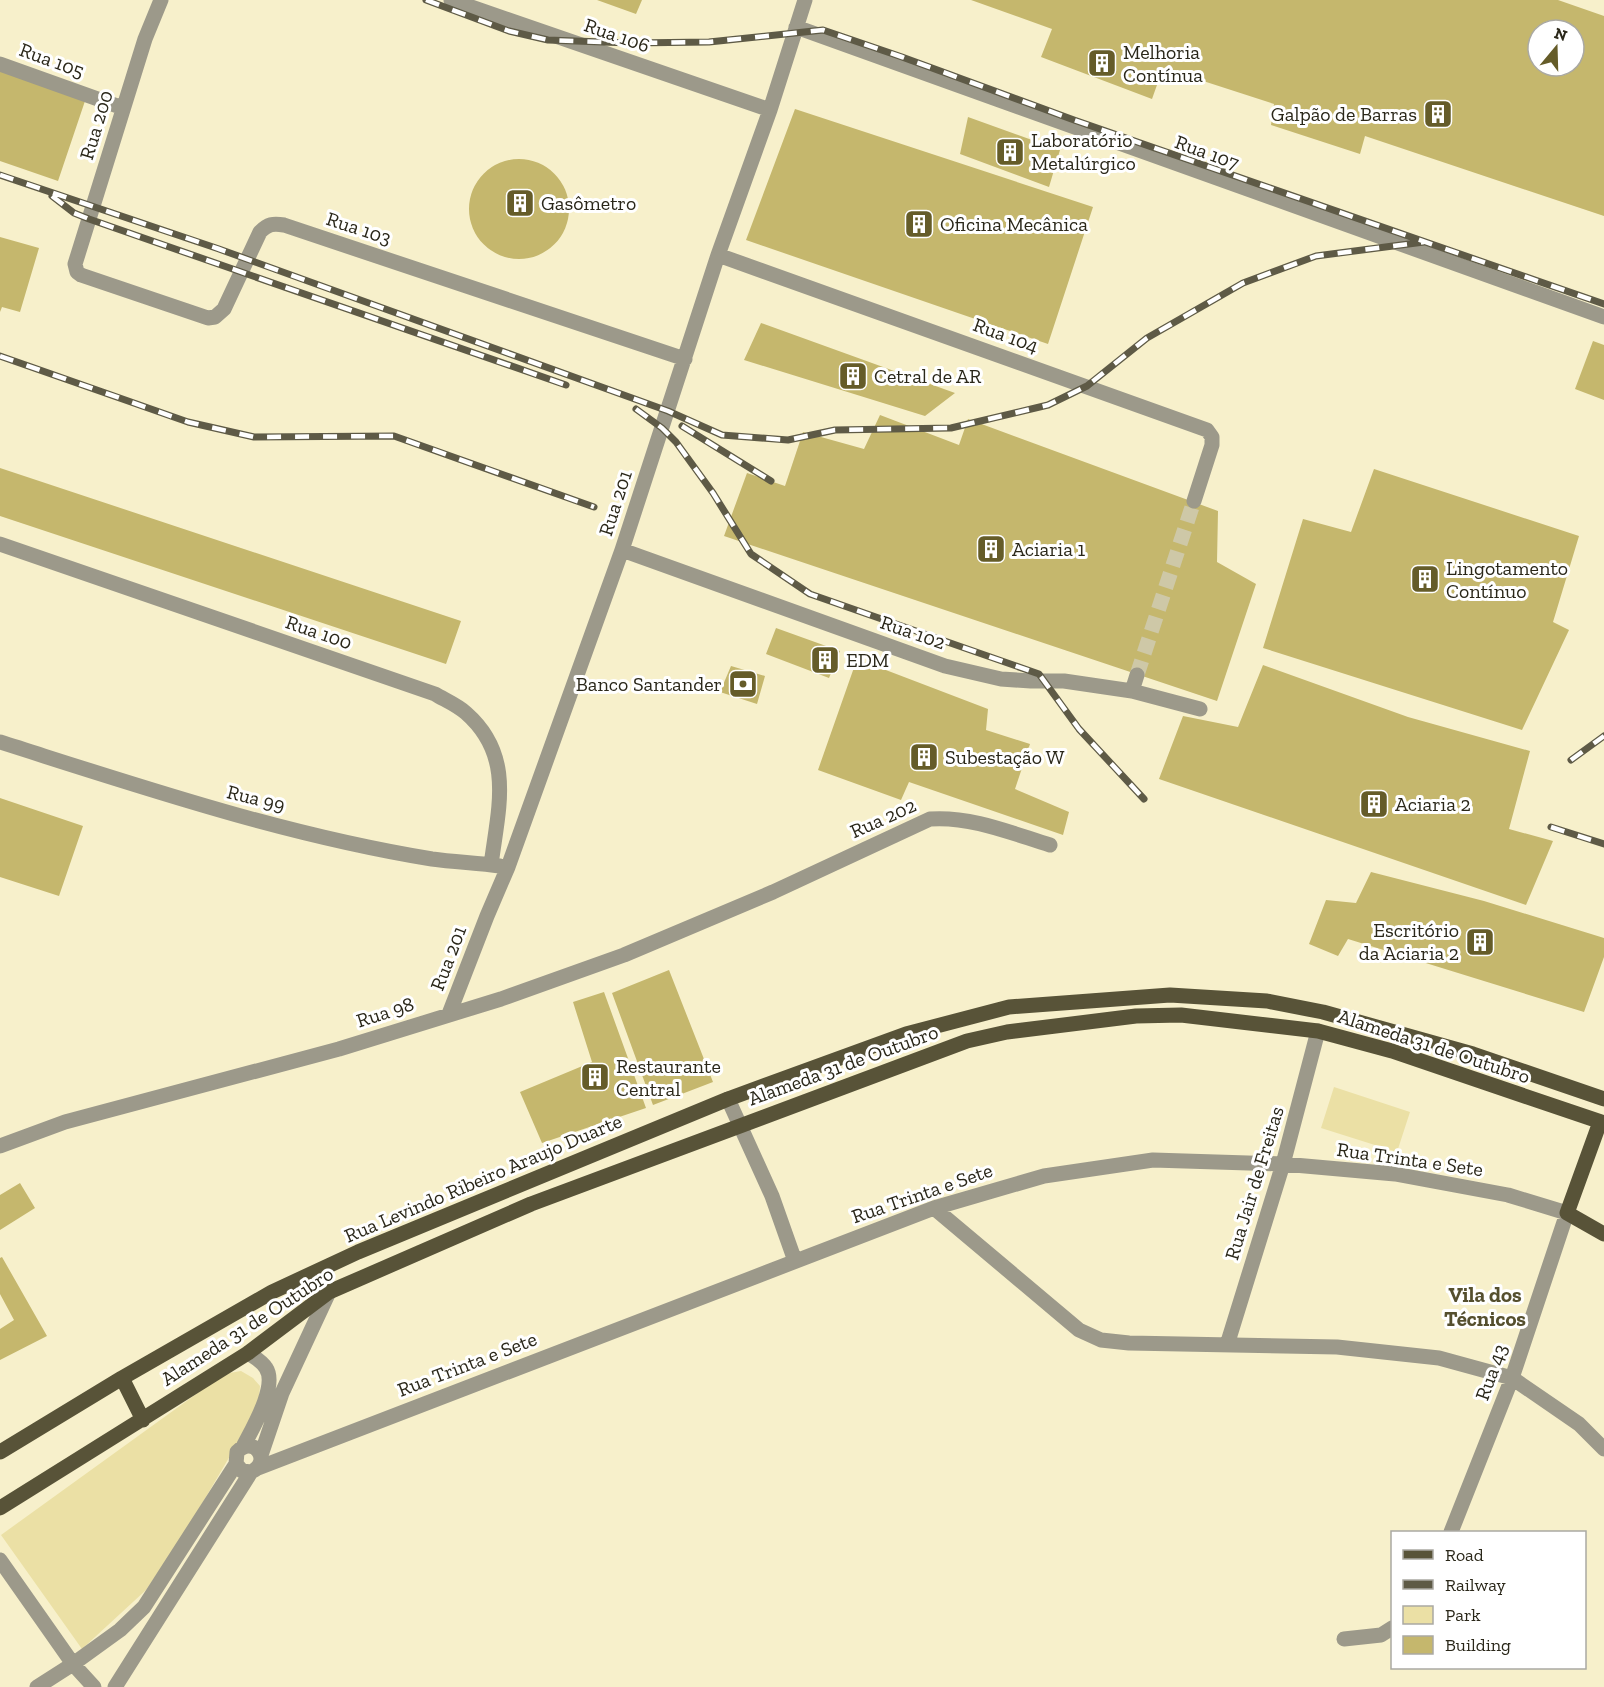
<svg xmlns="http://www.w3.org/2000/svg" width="1604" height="1687" font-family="'Zilla Slab',serif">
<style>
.green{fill:#ebe0a5}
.building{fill:#c5b76d;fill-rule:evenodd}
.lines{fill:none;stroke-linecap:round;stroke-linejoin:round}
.minor-tunnel{stroke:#cec8a7;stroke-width:15;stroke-dasharray:15 8;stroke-linecap:butt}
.minor{stroke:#9c998a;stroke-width:15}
.major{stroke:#585338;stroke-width:15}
.rail-casing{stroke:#5e5a46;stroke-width:7}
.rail{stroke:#fff;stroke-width:4.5;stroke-dasharray:14;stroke-linecap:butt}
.labels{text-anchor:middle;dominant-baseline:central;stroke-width:6;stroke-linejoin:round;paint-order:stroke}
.street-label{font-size:20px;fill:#2a2719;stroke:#fff}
.poi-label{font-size:20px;fill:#2a2719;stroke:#fff;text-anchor:start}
.neighbourhood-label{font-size:21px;font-weight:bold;fill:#554f2e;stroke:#fff}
</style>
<rect width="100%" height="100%" fill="#f7f0cb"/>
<!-- green -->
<path class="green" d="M1334,1087L1410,1112L1397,1152L1321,1128Z
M241,1371L253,1378L260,1386L258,1408L186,1531L146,1590L82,1649L1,1535L224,1374Z"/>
<!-- building -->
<path class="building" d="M597,0H642L636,14Z
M971,0H1558L1604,16V216L1365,136L1360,154L1271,125L1274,104L1163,68L1152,99L1041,57L1052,29ZM1538,30H1574V66H1538Z
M0,71L85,101L58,181L0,161Z
M795,109L1093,207L1048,344L746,240Z
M968,117L1060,150L1049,187L960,154Z
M469 209a50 50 0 1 1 100 0a50 50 0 1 1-100 0Z
M0,237L39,248L20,312L2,307L0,312Z
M761,323L955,393L925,416L744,360Z
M1593,341L1604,345V400L1575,389Z
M880,415L959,445L968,419L1218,511L1217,562L1256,584L1217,701L724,536L747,473L785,486L803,432L864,449Z
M0,468L461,621L446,664L0,516Z
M1374,469L1579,536L1553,622L1569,630L1522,730L1263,648L1303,519L1351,532Z
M776,628L840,651L829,678L766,654Z
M857,659L988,709L986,730L1030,744L1015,789L1069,812L1063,835L909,782L901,800L818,770Z
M1263,665L1408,717L1530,751L1509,829L1553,841L1526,905L1159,779L1183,716L1238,727Z
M731,666L765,676L757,704L720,692Z
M0,798L83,826L59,896L0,877Z
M1371,872L1484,901L1604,938V957L1584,1012L1348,939L1338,956L1309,944L1326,900L1356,903Z
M669,970L713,1082L653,1105L612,993Z
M604,992L646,1108L542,1143L520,1092L592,1062L573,1002Z
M20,1183L35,1208L0,1230V1195Z
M2,1257L47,1336L0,1360V1329L14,1320L0,1294V1258Z"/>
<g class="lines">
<!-- minor-tunnel -->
<path class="minor-tunnel" d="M1137,675L1194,501"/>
<!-- minor -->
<path class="minor" d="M161,0L145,39L75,264L77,272L81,275L208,318L215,317L224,309L260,232C268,224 273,223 284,225L685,359
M451,0L770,110
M796,27L1604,317
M0,64L123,108
M718,255L1207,430L1212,437V445L1194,501
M0,544L435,694C445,700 457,705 466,713C515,756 498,809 491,865
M622,550L945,666L1001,679L1031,681H1064L1132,691L1200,709
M1132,691L1137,675
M0,742C142,787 284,835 432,859C454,862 477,863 500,866
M449,1014L487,916L508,867L622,550L718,255L770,110L805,0
M728,1099L772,1196L795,1261
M0,1146L65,1122L339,1049L501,999L624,955L773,892L930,819C971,816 1011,833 1050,845
M934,1208L1079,1330L1101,1340L1129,1343L1337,1347L1439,1358L1512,1378L1579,1424L1604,1449
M1227,1345L1283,1164L1318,1031
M243,1447C252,1429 278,1386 266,1368C262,1361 254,1357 248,1353
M261,1455L282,1393L329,1292
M258,1468L934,1208L1044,1176L1153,1160L1283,1164L1395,1174L1508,1195L1567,1213L1512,1378L1451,1532
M0,1560L73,1664L94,1687
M1344,1639L1381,1635L1392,1628
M37,1687L73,1664L120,1630L144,1607L236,1464
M115,1687L251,1472C273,1462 254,1434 237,1452L236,1464L242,1471L251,1472"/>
<!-- major -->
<path class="major" d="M1600,1122L1567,1213L1604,1234
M122,1378L143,1420
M0,1452L122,1378L272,1292L358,1252L728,1099L906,1034L1009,1007L1170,995L1267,1001L1323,1012L1473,1054L1604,1099
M0,1508L248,1353L329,1292L531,1204L967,1041L1007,1032L1136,1016L1181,1015L1318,1031L1392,1051L1604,1123"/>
<!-- rail casing -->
<g class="rail-casing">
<path id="rail" d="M426,0L509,31L548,40L630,43L709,42L823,30L902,57L1074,120L1604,304
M0,175L219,249L668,411L722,435L788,440L835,430L951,428L1048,405L1087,386L1147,338L1243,283L1316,256L1424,242
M52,196L74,213L89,219L566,385
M0,356L188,422L254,437L394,436L594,507
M636,409L662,428L676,442L713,493L751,554L810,594L1039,674L1079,729L1144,799
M682,426L771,481
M1571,760L1604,736
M1551,827L1604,844"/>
</g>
<!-- rail -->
<use href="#rail" class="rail"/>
</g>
<!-- icons -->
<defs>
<g id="building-square" transform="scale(1.5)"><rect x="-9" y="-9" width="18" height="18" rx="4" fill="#655c29" stroke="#fff"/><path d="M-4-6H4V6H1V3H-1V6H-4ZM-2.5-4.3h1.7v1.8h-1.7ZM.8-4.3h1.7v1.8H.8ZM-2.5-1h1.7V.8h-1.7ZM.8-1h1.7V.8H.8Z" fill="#fff"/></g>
<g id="bank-square" transform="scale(1.5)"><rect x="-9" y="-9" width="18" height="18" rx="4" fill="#655c29" stroke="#fff"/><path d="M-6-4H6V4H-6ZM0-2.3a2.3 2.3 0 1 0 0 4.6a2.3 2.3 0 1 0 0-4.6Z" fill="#fff"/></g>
</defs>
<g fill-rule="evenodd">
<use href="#building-square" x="1102" y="63"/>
<use href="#building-square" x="1438" y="114"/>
<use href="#building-square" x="1010" y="152"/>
<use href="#building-square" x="520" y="203"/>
<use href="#building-square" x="919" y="224"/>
<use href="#building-square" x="853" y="376"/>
<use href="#building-square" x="991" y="549"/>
<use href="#building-square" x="1425" y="579"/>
<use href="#building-square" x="825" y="660"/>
<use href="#bank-square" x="743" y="684"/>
<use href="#building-square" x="924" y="757"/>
<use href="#building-square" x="1374" y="804"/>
<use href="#building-square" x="1480" y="942"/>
<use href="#building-square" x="595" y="1077"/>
</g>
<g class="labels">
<!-- street labels -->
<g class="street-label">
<text transform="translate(617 35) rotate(19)">Rua 106</text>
<text transform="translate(52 60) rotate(20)">Rua 105</text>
<text transform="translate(96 125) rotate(-73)">Rua 200</text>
<text transform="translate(1207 152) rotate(20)">Rua 107</text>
<text transform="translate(359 228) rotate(18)">Rua 103</text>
<text transform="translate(1006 335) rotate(20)">Rua 104</text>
<text transform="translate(615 503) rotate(-72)">Rua 201</text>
<text transform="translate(319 632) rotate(19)">Rua 100</text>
<text transform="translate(913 632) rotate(19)">Rua 102</text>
<text transform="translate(256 798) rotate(14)">Rua 99</text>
<text transform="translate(883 818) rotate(-24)">Rua 202</text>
<text transform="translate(448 958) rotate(-69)">Rua 201</text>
<text transform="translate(385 1012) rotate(-18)">Rua 98</text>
<text transform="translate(1434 1046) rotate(18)">Alameda 31 de Outubro</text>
<text transform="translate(843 1065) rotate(-20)">Alameda 31 de Outubro</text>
<text transform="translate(1410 1159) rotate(8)">Rua Trinta e Sete</text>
<text transform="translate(483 1178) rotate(-23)">Rua Levindo Ribeiro Araujo Duarte</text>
<text transform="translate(1254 1183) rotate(-73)">Rua Jair de Freitas</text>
<text transform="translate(922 1193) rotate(-19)">Rua Trinta e Sete</text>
<text transform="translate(247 1326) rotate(-33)">Alameda 31 de Outubro</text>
<text transform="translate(467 1364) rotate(-21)">Rua Trinta e Sete</text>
<text transform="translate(1491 1372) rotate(-70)">Rua 43</text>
</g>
<!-- poi labels -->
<g class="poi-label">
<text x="1123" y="52">Melhoria<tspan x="1123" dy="23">Contínua</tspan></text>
<text x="1417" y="114" text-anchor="end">Galpão de Barras</text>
<text x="1031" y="140">Laboratório<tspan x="1031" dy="23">Metalúrgico</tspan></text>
<text x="541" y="203">Gasômetro</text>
<text x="940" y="224">Oficina Mecânica</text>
<text x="874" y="376">Cetral de AR</text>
<text x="1012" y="549">Aciaria 1</text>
<text x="1446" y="568">Lingotamento<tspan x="1446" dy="23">Contínuo</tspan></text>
<text x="846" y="660">EDM</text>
<text x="722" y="684" text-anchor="end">Banco Santander</text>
<text x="945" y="757">Subestação W</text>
<text x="1395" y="804">Aciaria 2</text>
<text x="1459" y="930" text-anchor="end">Escritório<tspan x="1459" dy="23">da Aciaria 2</tspan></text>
<text x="616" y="1066">Restaurante<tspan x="616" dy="23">Central</tspan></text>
</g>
<!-- neighbourhood labels -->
<g class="neighbourhood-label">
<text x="1485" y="1294">Vila dos<tspan x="1485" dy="24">Técnicos</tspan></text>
</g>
</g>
<!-- legend -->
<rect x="1391" y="1531" width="195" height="138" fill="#ffffff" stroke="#aaa9a3" stroke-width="1.5"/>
<rect x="1403" y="1550" width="30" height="9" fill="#585338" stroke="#aaa9a3" stroke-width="1.5"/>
<text x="1445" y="1561" font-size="18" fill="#2a2719">Road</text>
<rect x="1403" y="1580" width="30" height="9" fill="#5e5a46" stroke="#aaa9a3" stroke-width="1.5"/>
<text x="1445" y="1591" font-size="18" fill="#2a2719">Railway</text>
<rect x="1403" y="1606" width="30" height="18" fill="#ebe0a5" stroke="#aaa9a3" stroke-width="1.5"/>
<text x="1445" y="1621" font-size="18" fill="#2a2719">Park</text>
<rect x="1403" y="1636" width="30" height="18" fill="#c5b76d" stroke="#aaa9a3" stroke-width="1.5"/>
<text x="1445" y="1651" font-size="18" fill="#2a2719">Building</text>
<!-- north arrow -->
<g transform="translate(1556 48) rotate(19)"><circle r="28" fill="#ffffff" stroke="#aaa9a3" stroke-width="1.5"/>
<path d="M0-4.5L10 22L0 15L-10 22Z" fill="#655c29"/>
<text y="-9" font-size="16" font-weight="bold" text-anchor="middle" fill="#2a2719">N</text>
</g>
</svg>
